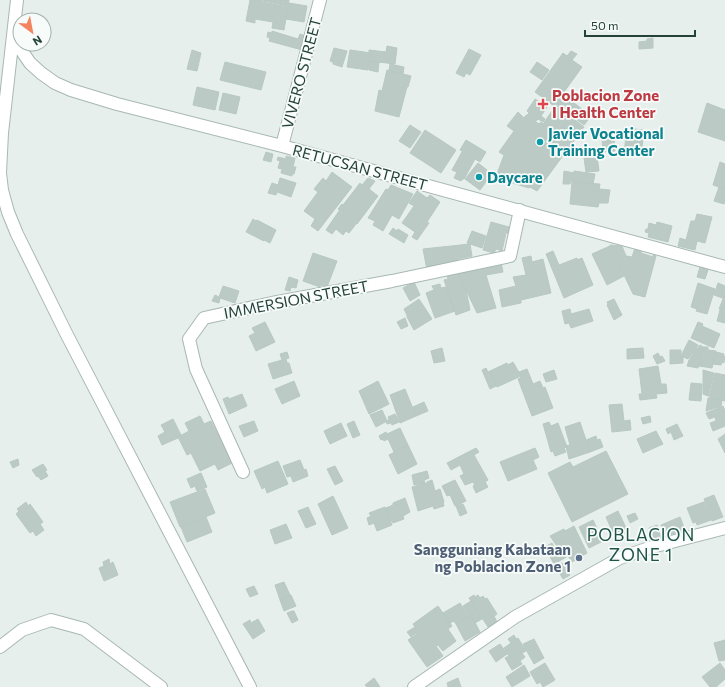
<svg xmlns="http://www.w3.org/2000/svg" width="725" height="687" font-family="Commissioner,sans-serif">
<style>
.building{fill:#bbcac4;stroke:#b8c9c2}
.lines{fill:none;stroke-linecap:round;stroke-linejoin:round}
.minor-casing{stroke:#a8b8b2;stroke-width:14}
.tertiary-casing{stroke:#a8b8b2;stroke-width:14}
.minor{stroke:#fff;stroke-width:12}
.tertiary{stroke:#fff;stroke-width:12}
.health-dot{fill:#e0444e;stroke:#f7fbf9;stroke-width:1.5}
.culture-dot{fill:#0f9aa8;stroke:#f7fbf9;stroke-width:1.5}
.service-dot{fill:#5c6f8a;stroke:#f7fbf9;stroke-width:1.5}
.labels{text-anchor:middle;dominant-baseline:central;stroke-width:3.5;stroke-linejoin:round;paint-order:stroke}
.street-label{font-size:15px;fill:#24423a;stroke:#f7fbf9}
.health-label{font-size:15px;font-weight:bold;fill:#be3a42;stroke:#f7fbf9;text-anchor:start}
.culture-label{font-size:15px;font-weight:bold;fill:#0d838f;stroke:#f7fbf9;text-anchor:start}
.service-label{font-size:15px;font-weight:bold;fill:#4e5e75;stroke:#f7fbf9;text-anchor:end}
.quarter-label{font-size:17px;letter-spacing:1px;fill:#1f5548;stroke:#f7fbf9}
</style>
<rect width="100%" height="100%" fill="#e6efeb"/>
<!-- building -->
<path class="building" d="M250,0H262V2L288,7L284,30L272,28L273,22L255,19V23L246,21Z
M263,0H289L288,6L263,1Z
M289,3L307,6L304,22L286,19Z
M272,31L298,39L300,34L306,36L302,50L269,41L270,38L267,37L268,32L272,33Z
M653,38V48L639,49V42L647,41V39Z
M387,46L397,48L395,64L370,61L371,53L369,52V50L386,52Z
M334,48L347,51L342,67L333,64V62L330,61Z
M469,49L481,55L470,75L466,73L464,77L456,73Z
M192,50L201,53L197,71L187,69Z
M350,50L371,53L368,70L347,67Z
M571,51L577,54L572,60L582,67L554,106L535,92L563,53L567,56Z
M370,61L379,62L378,72L369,70Z
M225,62L266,72L261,90L220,80Z
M537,62L549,70L542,80L530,72Z
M390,64L404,67L403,74L389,70Z
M387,70L411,76L408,87H407L399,117L375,111L379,90L382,91Z
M197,87L219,92L215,110L193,105Z
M223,93L240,97L236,114L219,110Z
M562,96L568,100L569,99L591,116L584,125L556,104Z
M535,99L547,107L541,116L545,119L543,122L538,119L536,121L527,115L529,113L527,111Z
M707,103L725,110V141L698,132Z
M556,105L584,127L537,191L530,187L529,188L509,182L510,177L497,174L504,155L499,152L514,131L507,126L518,112L524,118L526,115L539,124L541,122L543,124Z
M410,125L421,132L410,148L399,141Z
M635,129L643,130V131L644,132L641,155L624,154L626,136L634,137Z
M425,130L456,150L441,173L410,153Z
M614,138L615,151L603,152L602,139Z
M466,140L486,152L480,162L460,150Z
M266,152L273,154L271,162L263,160Z
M462,152L475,159L464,179H462L461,181L454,178L457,172L452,170Z
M286,156L295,158L293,167H296L294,174H292V176L281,173L282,169L278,168L280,161L277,160L278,157L286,159Z
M597,156L599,171L586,172L584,158Z
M720,162L725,164V189L713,185Z
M478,163L492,174L480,190L465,179Z
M564,171L574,173V171L595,174L593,184L571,181L570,184H563Z
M332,172L352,187L318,231L311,226L315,219L304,211L318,192L314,189L323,178L326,181Z
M280,178L296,183L291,197L277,192L276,195L268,193L272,183L278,185Z
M368,178L375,181L369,189L378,196L357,224L339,210L338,209L342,204L343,205L360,183L362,185Z
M572,182L600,184L599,189L610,190L608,203H599L598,207L570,204Z
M391,185L413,194L399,219L392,215L383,231L373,225L375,221L368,218L386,189L388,190Z
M719,187L725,189V202L724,204L714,201Z
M417,191L427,198L430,195L440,202L427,222L429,223L417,240L412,237L415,232L402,223L414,206L409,203Z
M339,211L356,224L349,233L346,231L343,235L336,229L332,234L326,230Z
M697,214L712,217L705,243L697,241L695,250L678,246L680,238L686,240L691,221H695Z
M253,219L256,221L257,220L276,230L270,243L264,240V241L246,232Z
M491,222L509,227L508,233H506L502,251L496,249L494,253L483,250Z
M657,222L672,226L668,242L648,237L649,233L645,232L646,229H648L649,223L656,225Z
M393,228L397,231L398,229L408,235L404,243L389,234Z
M472,231L486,236L482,248L467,243Z
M470,244L472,256L458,259L459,264L427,270L423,249Z
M610,245L622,246L626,256L632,257L635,248L641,250V253L653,257V255L656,256L645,297L633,294Z
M610,246L624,276L607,285L592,254Z
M553,251L559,265L577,258V260L582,258L593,285L564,298L546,254Z
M313,253L337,261L327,287L321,285L320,287L303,281Z
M531,256L532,262L543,259L551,293L521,300V303L502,307L499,290L516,286L513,277L526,275L522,258Z
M501,262L503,272L486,275L496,308L477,313L457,271Z
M700,267L708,270L705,279L697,277Z
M456,271L466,290L470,310L456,315L444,280L448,279L447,275Z
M289,277L298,280L296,288L291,287L290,291L285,290Z
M414,282L420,295L410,301L403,288Z
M698,283L715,289L707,314L696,311L697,309L691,307Z
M718,283L725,286V299L714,295Z
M440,284L441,288L446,287L455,311L435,318L426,293L434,290L432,286Z
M223,286L239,291L235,303L220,298L219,303L212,301L215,295L219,297Z
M419,299L432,319L414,330L407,317V315L404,309Z
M614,299L622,315L614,320L607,305L608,304L607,302Z
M723,299L725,300V311L719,309Z
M570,309L571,314L589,309L593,321L571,328L569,323L565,324L562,311Z
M720,310L725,312V323L717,321Z
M405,318L408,326L401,329L397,322Z
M265,322L275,342L256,351L249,336L255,333L252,328Z
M698,322L703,324L702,326L720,334L714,348L691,338Z
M689,340L698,345L695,351L688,359L681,356Z
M700,345L703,347L698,368L687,366L689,360Z
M703,347H708V350L716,351L712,368L699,366Z
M442,348L445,361L434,363L431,351Z
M643,348L644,358L627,359V349Z
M670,350H681V356L683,357V363L670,364Z
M287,352L289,358L286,359L287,363H289L292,373L273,379L268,364L282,360L280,354Z
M716,352L724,354L723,356H725L724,363L722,362L721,365L713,364Z
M658,353L660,357L662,356L665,361L657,364L653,356Z
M513,362L521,376L497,387L490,371L507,363L508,365Z
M658,366L661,384H666L667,393L656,394L657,398L640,400L639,394H642L639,369Z
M486,368L488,372L490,371L496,386L490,389L482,370Z
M527,369L533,384L540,381L543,388L545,387L553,408L532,416L518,379L521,378L519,372Z
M554,370L557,379L546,382L543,374Z
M703,370L714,373L708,396L703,394Z
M715,373L725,375V401L709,397Z
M294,381L300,396L282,404L275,389Z
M378,381L389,404L369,414L359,391Z
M691,383L702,384L701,401L689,400Z
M405,389L416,416L400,423L390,395Z
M242,394L247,406L229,414L223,399L228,397L229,399Z
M708,398L722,400L721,406L706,411Z
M424,402L428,411L416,416L413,407Z
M622,404L624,421L630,420L631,430L612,432L609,405Z
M723,406L725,411V426L713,431L710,423L716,421L715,417L709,419L706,413Z
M382,410L387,421L376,427L370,415Z
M395,414L399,422L392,425L391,423L387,424L386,422L389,419L388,417Z
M200,416L204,424L211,421L232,463L218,470L215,464L200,471L191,453L187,455L178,437L189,431L185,423Z
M650,416L651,422L643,424L641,418Z
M173,419L181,435L178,436V438L162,445L158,436L165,432L161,425Z
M254,421L258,431L244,437L239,426Z
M354,421L360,435L353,438L347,424Z
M549,422L551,426L558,423L567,447L564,448L566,452L555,456L553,451L551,452L543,424Z
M580,422L590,452L569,459L566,446L570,445L565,427Z
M341,423L347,436L330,444L324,431Z
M677,424L683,436L674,440L671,432L668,434L666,429Z
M400,428L408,445L394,452L388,439L384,441L383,439L381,440L379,436L386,432L387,434Z
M656,431L663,444L643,453L637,439Z
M725,434V453L718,439Z
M596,436L597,440L600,439L603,447L590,452L586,440Z
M408,445L417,464L398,474L389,455Z
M476,448L479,452L474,455L488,480L485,482L488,487L476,493L473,486L475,485L473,482L465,485L460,476L464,474L460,465L451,470L447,463Z
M535,448L539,457L533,460L537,469L508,481L500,462Z
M606,451L628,494L572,522L548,473L570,462L573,467Z
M18,459L19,465L13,468L10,462Z
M300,460L304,470L306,469L308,476L293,482L291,476L287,477L283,466Z
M278,461L288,484L267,493L265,487L262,489L254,471Z
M43,464L47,470L45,471L48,476L41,480L38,476L37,477L32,470Z
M335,466L343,481L335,485L327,469Z
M427,471L429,478L424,480L425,483L414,485L412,475Z
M201,473L207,487L197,491L195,486L191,488L187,479Z
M432,480L435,491L440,489L444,502H443L444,506L434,509L433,506L418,511L412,487L427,483V482Z
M455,480L466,501L455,506L450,495L447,496L442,486Z
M205,489L215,513L180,527L170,502Z
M714,495L723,517L712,521L704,499Z
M333,496L348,528L332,535L318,504Z
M405,498L410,512L403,516L404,519L393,523L391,520H390L386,508L393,505V503Z
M26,502L28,506L30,504L43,522L40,524L44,530L36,536L33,531L30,533L16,514L19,511L17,509Z
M704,502L711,520L697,525L696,522L693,523L687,508Z
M463,504L467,513L460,516L456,506Z
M308,507L316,524L306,528L298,511Z
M385,507L392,525L377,531L374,523L369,525L367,518L371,516L369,513Z
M618,511L628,532L621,535L620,532L614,535L606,517Z
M635,513L638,519L630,523L627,516Z
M206,517L212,532L187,542L181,527Z
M680,517L685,530L669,535L668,533L664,534L661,525Z
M593,520L603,541L589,548L579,527Z
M286,524L292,538L275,544L270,530Z
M657,525L661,537L653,540L649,528Z
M574,526L587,553L572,562L568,556L554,564L545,547L552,543L554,547L557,546L550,536L564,529L565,531Z
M109,559L110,564L113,562L118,575L104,581L99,568L104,566L103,562Z
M563,563L570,575L563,579L556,567Z
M284,582L290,595L280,600L275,585Z
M254,586L258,594L250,597L246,589Z
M291,595L296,606L284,611L280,600Z
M474,595L475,597L478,595L480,598L483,596L485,599L487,598L497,614L494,616L497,622L488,627L469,598Z
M471,601L482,619L475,623L470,615L469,616L463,606Z
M460,603L468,616L456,624L454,621L450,623L443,613Z
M438,606L452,626L448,629L456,641L443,651L438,645L436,646L443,656L427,667L408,640L417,634L416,633L411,637L407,632L415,627L413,624Z
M292,611H294L298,620L292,623L287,613Z
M471,615L480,632L465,641L456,624Z
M258,619L265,631L253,639L243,624L250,620L251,623Z
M514,635L516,639L518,638L526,651L522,653L525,657L520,661L522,664L512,670L505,658L509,656L504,648L511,643L508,639Z
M534,639L544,658L534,664L523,644Z
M725,640V660L719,661L714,643Z
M500,644L507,654L496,662L489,651Z
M545,663L555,680L543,687L540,682L537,684L530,672Z
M720,663L725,670V679L716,687H710L702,677Z
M524,665L530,676L512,687L506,677Z
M374,678L380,687H367L365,685Z
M458,678L461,687H448L447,683Z"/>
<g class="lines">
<!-- minor casing -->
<g class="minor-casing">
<path id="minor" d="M17,0L2,133L0,173L2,190L8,212L17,234L67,335L250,687
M13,38L30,63L41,73L55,83L71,90L117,104L282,146L725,267
M282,146L320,0
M243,472L196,369L189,339L204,318L272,303L392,281L510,256L520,210
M0,647L22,630L51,620L84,629L161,687"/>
</g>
<!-- tertiary casing -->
<g class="tertiary-casing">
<path id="tertiary" d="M414,687L515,617L620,558L652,547L725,528"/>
</g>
<!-- minor -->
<use href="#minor" class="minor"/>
<!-- tertiary -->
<use href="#tertiary" class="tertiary"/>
</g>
<!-- markers -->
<path class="health-dot" d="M541 98h4v4h4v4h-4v4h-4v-4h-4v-4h4z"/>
<g class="culture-dot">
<circle cx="540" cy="142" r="4"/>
<circle cx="479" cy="177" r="4"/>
</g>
<circle class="service-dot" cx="579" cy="558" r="4"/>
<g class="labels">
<!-- street labels -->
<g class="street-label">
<text transform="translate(301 73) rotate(-75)">VIVERO STREET</text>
<text transform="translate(360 167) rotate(15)">RETUCSAN STREET</text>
<text transform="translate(296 299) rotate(-11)">IMMERSION STREET</text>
</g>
<!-- health labels -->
<g class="health-label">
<text x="552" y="95">Poblacion Zone<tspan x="552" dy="17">I Health Center</tspan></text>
</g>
<!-- culture labels -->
<g class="culture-label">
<text x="548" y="133">Javier Vocational<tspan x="548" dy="17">Training Center</tspan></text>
<text x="487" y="177">Daycare</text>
</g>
<!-- service labels -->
<g class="service-label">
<text x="571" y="549">Sangguniang Kabataan<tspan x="571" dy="17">ng Poblacion Zone 1</tspan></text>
</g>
<!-- quarter labels -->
<g class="quarter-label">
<text x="641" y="534">POBLACION<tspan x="641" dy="20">ZONE 1</tspan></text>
</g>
</g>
<!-- north arrow -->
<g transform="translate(32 32) rotate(148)"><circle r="19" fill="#f7fbf9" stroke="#a3b1ad"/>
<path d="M0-3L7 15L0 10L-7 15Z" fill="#f4845f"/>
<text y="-6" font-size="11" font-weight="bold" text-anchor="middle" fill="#24423a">N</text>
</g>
<!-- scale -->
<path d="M585 30v6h110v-6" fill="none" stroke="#24423a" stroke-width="2"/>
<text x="591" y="30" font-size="12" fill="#24423a" stroke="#f7fbf9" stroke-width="3" paint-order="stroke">50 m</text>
</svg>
